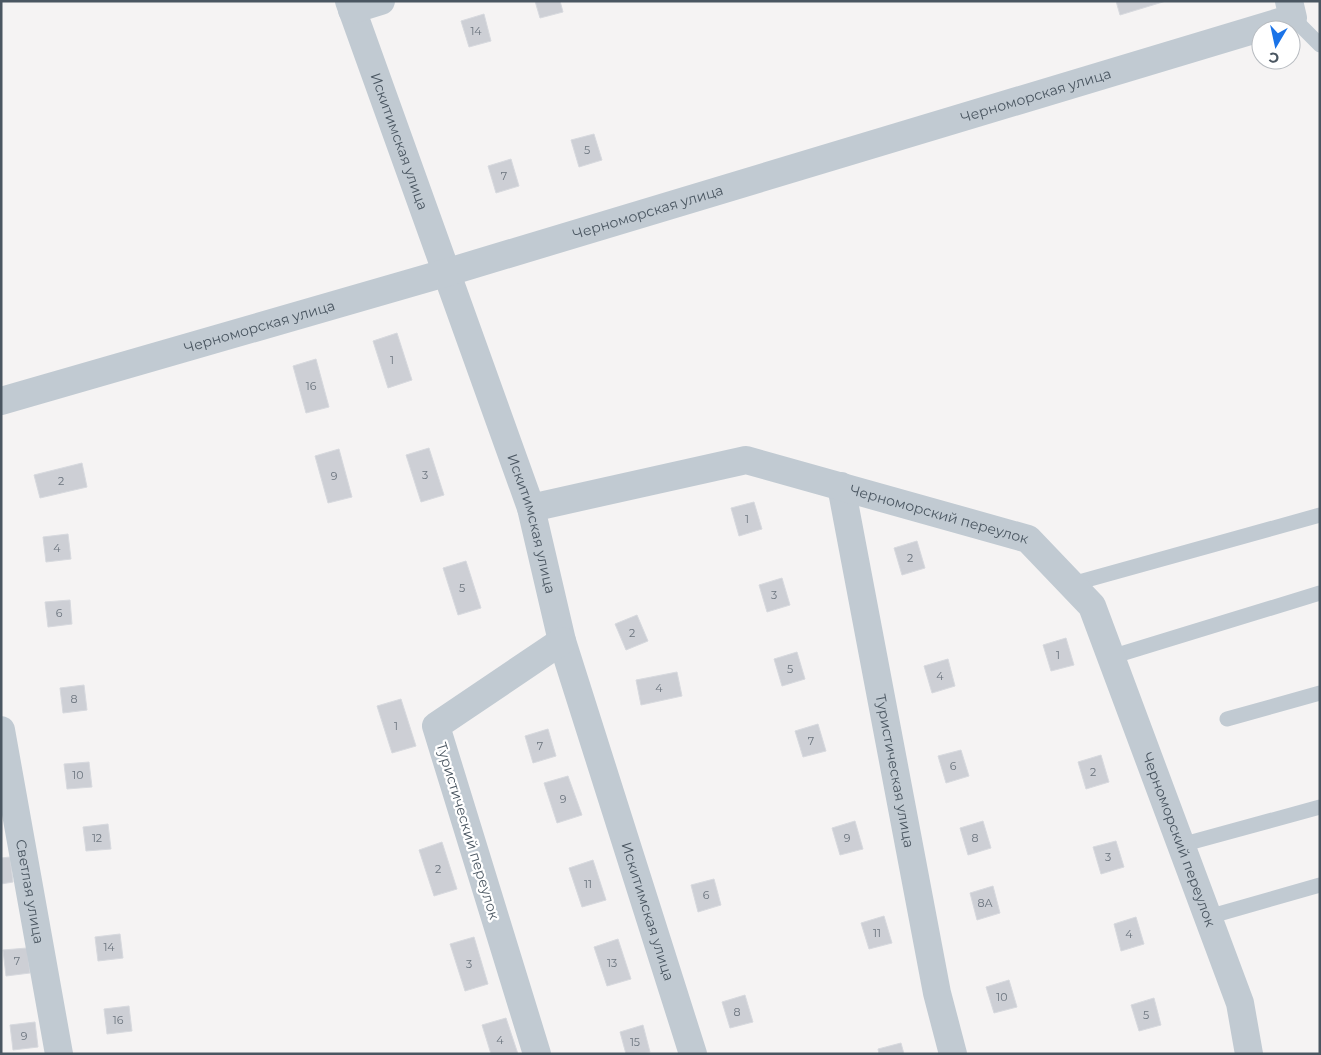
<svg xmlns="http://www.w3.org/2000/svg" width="1321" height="1055" font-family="Montserrat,sans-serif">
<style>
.building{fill:#cdcfd5;stroke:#d7d9de}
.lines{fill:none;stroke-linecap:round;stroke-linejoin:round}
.service{stroke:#c1cad2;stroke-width:15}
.minor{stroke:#c1cad2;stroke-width:28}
.labels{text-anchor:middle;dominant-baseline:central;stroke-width:4.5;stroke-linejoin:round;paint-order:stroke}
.number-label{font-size:11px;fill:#6b747e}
.street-label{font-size:14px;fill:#4a5661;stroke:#fff}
</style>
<rect width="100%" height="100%" fill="#f5f3f3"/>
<!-- building -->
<path class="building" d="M535,1H560L563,12L540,18Z
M1116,1H1166L1120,15Z
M484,14L491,41L469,47L461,21Z
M594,134L602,160L579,167L571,140Z
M511,159L519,186L496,193L488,166Z
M397,333L412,380L388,388L373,341Z
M316,359L329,407L306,413L293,366Z
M429,448L444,495L421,502L406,455Z
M339,449L352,497L328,503L315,456Z
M82,463L87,487L40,498L34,475Z
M754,502L762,529L739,536L731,508Z
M68,534L71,559L46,562L43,537Z
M917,541L925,568L902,575L894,548Z
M466,561L481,608L458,615L443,568Z
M782,578L790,605L767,612L759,585Z
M70,600L72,624L48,627L45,602Z
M637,615L648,641L626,650L615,624Z
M1066,638L1074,665L1051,671L1043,645Z
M797,652L805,679L782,686L774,659Z
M948,659L955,686L932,693L924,666Z
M677,672L682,696L641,705L636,680Z
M84,685L87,710L63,713L60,688Z
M401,699L416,746L392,753L377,706Z
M818,724L826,751L803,757L795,731Z
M548,729L556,756L533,763L525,736Z
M961,750L969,776L946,783L938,756Z
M1101,755L1109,782L1086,789L1078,762Z
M89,762L92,787L67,789L64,764Z
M568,776L582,815L557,823L544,783Z
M855,821L863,849L840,855L832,828Z
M983,821L991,848L968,855L960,828Z
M108,824L111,849L86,851L83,827Z
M1116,841L1124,867L1101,874L1093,847Z
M442,842L457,889L434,896L419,850Z
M10,857L13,882L1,884V858Z
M593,860L606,900L582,907L569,868Z
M714,879L721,905L698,912L691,885Z
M993,886L1000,913L977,920L970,893Z
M884,916L892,943L869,949L861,923Z
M1136,917L1144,944L1121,951L1114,924Z
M120,934L123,958L98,961L95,937Z
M474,937L488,984L465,991L450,944Z
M618,939L631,979L607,986L594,947Z
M27,948L30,973L6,976L3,950Z
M1009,980L1017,1007L994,1013L986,987Z
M745,995L753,1022L730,1028L722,1002Z
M1154,998L1161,1025L1139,1031L1131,1005Z
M129,1006L132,1031L107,1034L104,1009Z
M506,1018L518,1054H491L482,1025Z
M35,1022L38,1047L13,1050L10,1025Z
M643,1025L650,1052L626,1054L620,1032Z
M901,1043L904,1054H879L878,1049Z"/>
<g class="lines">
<!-- service -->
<path class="service" d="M1293,18L1320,45
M1072,584L1320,515
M1111,657L1320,593
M1227,719L1320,693
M1181,845L1320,807
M1208,917L1320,885"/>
<!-- minor -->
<g class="minor">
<path id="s1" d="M349,1L531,508L562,641L693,1054"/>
<path d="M352,10L381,1"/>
<path id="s2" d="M1,401L445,273L1293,18L1289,1"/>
<path id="s3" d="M841,486L937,993L953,1054"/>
<path id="s4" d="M531,508L746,460L1028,539L1092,606L1240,1003L1249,1054"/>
<path id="s5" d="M1,730L59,1054"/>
<path d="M537,1054L436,726L562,641"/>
</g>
</g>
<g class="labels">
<!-- number labels -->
<g class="number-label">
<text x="476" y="31">14</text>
<text x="587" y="150">5</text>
<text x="504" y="176">7</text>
<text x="392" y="360">1</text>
<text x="311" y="386">16</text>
<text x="425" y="475">3</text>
<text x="334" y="476">9</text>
<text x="61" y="481">2</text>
<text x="747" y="519">1</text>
<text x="57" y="548">4</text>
<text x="910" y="558">2</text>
<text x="462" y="588">5</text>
<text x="774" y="595">3</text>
<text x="59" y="613">6</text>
<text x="632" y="633">2</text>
<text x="1058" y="655">1</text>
<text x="790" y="669">5</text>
<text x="940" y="676">4</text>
<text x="659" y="688">4</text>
<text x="74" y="699">8</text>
<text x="396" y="726">1</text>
<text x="811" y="741">7</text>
<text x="540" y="746">7</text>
<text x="953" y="766">6</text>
<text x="1093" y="772">2</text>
<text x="78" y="775">10</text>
<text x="563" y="799">9</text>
<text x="97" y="838">12</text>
<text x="847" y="838">9</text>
<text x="975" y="838">8</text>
<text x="1108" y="857">3</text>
<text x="438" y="869">2</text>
<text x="588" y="884">11</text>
<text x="706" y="895">6</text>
<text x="985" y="903">8А</text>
<text x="877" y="933">11</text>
<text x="1129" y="934">4</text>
<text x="109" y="947">14</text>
<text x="17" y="961">7</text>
<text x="612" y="963">13</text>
<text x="469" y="964">3</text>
<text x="1002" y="997">10</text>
<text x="737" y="1012">8</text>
<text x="1146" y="1015">5</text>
<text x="118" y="1020">16</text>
<text x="24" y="1036">9</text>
<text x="500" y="1040">4</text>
<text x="635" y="1042">15</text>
</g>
<!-- street labels -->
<g class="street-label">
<text stroke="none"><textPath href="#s2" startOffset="1079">Черноморская улица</textPath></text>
<text stroke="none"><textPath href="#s1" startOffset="149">Искитимская улица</textPath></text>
<text stroke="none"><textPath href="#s2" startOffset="674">Черноморская улица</textPath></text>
<text stroke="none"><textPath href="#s2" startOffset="269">Черноморская улица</textPath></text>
<text stroke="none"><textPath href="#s4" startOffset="421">Черноморский переулок</textPath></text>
<text stroke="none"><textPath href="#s1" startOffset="554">Искитимская улица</textPath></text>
<text stroke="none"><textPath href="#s3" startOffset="290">Туристическая улица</textPath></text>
<text transform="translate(468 831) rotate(73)">Туристический переулок</text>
<text stroke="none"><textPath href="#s4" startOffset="855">Черноморский переулок</textPath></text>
<text stroke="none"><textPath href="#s5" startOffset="164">Светлая улица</textPath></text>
<text stroke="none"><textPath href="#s1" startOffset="959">Искитимская улица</textPath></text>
</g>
</g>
<!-- border -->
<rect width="1321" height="1055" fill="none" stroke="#4a5661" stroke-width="5"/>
<!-- north arrow -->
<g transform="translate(1276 45) rotate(189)"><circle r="24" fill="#ffffff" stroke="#b7bbc0"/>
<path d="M0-4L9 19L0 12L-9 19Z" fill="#1a73e8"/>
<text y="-8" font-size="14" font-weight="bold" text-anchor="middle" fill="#4a5661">С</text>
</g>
</svg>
